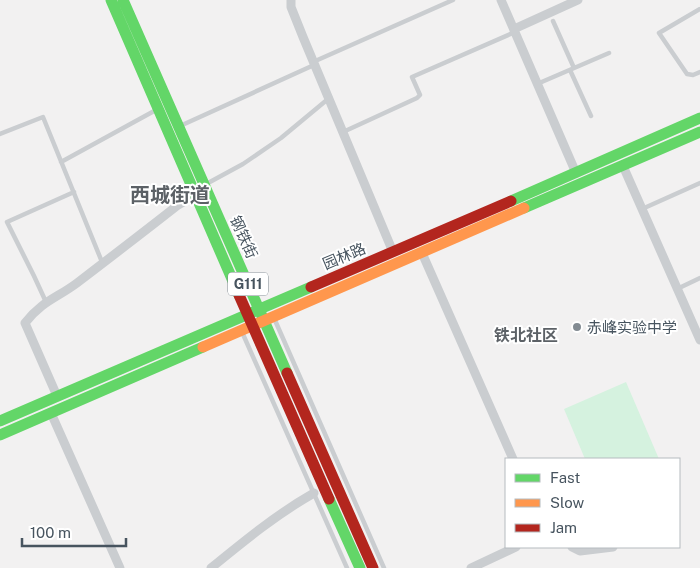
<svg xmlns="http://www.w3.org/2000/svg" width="700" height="568" font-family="'Public Sans','Noto Sans SC',sans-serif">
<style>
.green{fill:#d5f2df}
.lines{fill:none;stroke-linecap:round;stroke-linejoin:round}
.lane{stroke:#cacdd0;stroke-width:4.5}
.street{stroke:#cacdd0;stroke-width:9}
.fast{stroke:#63d668;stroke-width:11}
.slow{stroke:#ff974d;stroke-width:11}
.jam{stroke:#b3261e;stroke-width:11}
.poi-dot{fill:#838b92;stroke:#fff;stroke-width:2}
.labels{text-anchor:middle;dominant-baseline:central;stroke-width:4;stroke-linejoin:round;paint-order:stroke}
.shield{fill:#fff;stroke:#7e878f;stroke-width:1}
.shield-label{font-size:14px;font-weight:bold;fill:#47545f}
.street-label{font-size:15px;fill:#47545f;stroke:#fff}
.poi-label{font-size:15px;fill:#47545f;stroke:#fff;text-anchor:start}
.neighbourhood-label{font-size:16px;font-weight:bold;fill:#5c6166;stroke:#fff}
.district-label{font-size:20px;font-weight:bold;fill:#5c6166;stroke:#fff}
</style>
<rect width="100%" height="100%" fill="#f2f1f1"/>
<!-- green -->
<path class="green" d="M626,382L659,459H585L564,409Z"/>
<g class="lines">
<!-- lane -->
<path class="lane" d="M700,9L659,33L687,74L693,75L700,72
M553,21L574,68
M313,62L453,0
M570,70L591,116
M537,84L609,53
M180,126L314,65
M343,132L417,98L420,95L412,77L515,32
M0,134L43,117L102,262
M61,162L156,110
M208,183L243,164L281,138L328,99
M642,209L700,183
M677,289L700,278
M46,302L34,276L7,222L74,192
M274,318L384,568
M242,332L347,568"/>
<!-- street -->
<path class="street" d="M291,0V7L303,37L393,252
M501,0L576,173
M514,29L578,0
M623,166L700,340
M422,253L513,459
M57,396L25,323C42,301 57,298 77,283C111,257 145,231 178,205L195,195
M51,413L120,568
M572,547L580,551L613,547
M211,568C244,541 277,514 314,493
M471,568L516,547"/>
<!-- fast -->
<path class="fast" d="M111,0L239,295
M123,0L287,373
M511,201L700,118
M524,208L700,132
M0,421L311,287
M0,435L203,347
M329,499L360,568"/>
<!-- slow -->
<path class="slow" d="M203,347L524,208"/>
<!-- jam -->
<path class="jam" d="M311,287L511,201
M239,295L329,499
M287,373L373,568"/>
</g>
<!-- markers -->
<circle class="poi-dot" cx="577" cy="327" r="5"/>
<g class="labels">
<!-- shield labels -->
<rect class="shield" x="228" y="272.5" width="40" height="23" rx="4"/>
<g class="shield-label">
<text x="248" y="284">G111</text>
</g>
<!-- street labels -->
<g class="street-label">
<text transform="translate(244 237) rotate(66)">钢铁街</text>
<text transform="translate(344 256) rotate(-23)">园林路</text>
</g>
<!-- poi labels -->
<g class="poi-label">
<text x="587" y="327">赤峰实验中学</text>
</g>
<!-- neighbourhood labels -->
<g class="neighbourhood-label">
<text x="526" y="335">铁北社区</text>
</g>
<!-- district labels -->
<g class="district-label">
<text x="170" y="195">西城街道</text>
</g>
</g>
<!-- legend -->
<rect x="505" y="458" width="175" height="90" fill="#ffffff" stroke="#b5bbbf"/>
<rect x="515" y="474" width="25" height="8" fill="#63d668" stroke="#b5bbbf"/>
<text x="550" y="483" font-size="15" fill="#47545f">Fast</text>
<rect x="515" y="499" width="25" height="8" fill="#ff974d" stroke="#b5bbbf"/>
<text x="550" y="508" font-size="15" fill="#47545f">Slow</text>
<rect x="515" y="524" width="25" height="8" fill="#b3261e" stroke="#b5bbbf"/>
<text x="550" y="533" font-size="15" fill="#47545f">Jam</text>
<!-- scale -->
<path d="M22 538v8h104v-8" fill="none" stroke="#47545f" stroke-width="2.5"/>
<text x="30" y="538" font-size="15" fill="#47545f" stroke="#ffffff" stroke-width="4" paint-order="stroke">100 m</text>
</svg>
